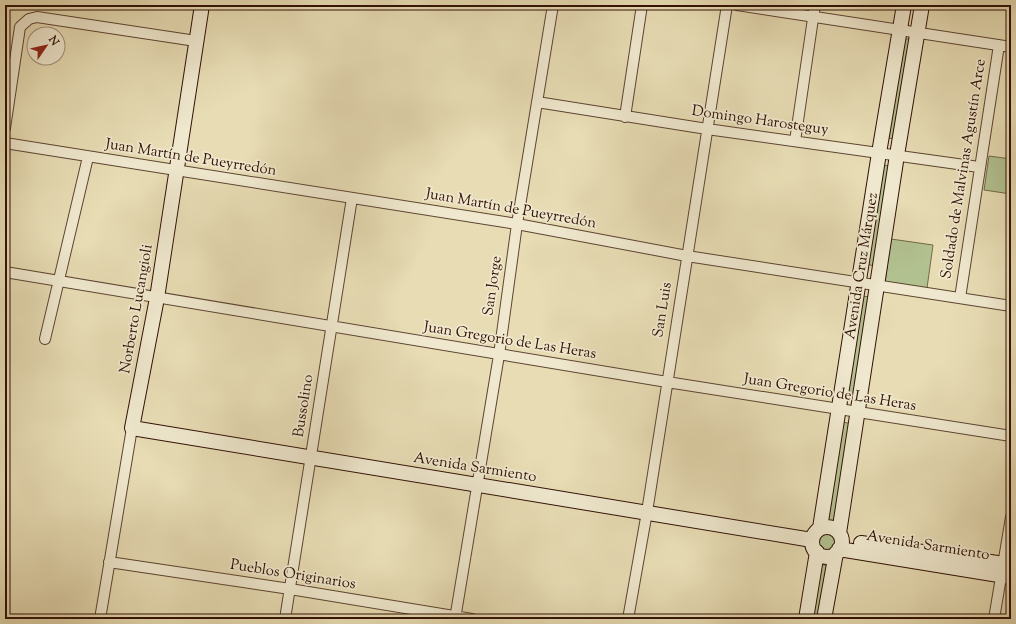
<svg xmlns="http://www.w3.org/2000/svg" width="1016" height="624" font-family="'Sorts Mill Goudy',serif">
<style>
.green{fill:#b2c190;stroke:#72694a}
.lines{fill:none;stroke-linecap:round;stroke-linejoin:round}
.street-casing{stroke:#5e4431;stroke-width:12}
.secondary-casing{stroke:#311105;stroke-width:16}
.street{stroke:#efe8ce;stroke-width:10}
.secondary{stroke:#efe8ce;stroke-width:14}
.labels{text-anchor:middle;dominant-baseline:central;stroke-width:3.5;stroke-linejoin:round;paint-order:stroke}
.street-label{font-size:15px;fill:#311105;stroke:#efe8ce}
</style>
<rect width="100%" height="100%" fill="#e7dcb4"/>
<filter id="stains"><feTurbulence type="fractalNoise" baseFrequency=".005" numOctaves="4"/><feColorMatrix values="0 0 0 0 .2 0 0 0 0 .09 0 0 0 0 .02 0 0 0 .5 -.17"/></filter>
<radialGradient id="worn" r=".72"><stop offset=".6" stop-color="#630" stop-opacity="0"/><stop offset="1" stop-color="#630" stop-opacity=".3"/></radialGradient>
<!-- green -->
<path class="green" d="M903,38L912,40L896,139L887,138Z
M989,156L1011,159V194L984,190Z
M882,165L891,166L875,266L865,264Z
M891,239L933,245L927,288L885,282Z
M861,296L871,297L854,396L845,395Z
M843,422L852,424L836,523L827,521Z
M818 542a9 9 0 1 1 18 0a9 9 0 1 1-18 0Z
M820,564L829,566L821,619H811Z"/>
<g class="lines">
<!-- street casing -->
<g class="street-casing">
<path id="street" d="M737,5L1011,47
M537,102L707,129L979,167
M625,117L642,5
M5,128L20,27L29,19L37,17L196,41
M795,141L815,5
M5,143L517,224L687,256L1011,306
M5,272L667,382L1011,436
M960,298L999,45
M45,339L88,157
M109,562L290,589L472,619
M100,619L132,428
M285,619L352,198
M455,619L499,355L517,224L553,5
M628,619L647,512L727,5
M994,619L1011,517"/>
</g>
<!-- secondary casing -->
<g class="secondary-casing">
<path id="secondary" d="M202,5L157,298L132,428L812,540
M812 542a15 15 0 1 1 30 0a15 15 0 1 1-30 0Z
M820,528L879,153L904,5
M839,533L897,155L922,5
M861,543L1011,565
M839,549L1011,577
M806,619L817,552
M824,619L836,553"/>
</g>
<!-- street -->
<use href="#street" class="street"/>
<!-- secondary -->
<use href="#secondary" class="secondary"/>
</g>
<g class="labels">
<!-- street labels -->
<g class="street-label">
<text transform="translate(760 121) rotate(8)">Domingo Harosteguy</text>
<text transform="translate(191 158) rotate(9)">Juan Martín de Pueyrredón</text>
<text transform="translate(964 169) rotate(-81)">Soldado de Malvinas Agustín Arce</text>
<text transform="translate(511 209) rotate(10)">Juan Martín de Pueyrredón</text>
<text transform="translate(862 266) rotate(-81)">Avenida Cruz Márquez</text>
<text transform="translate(493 286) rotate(-82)">San Jorge</text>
<text transform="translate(137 309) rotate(-80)">Norberto Lucangioli</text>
<text transform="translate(663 310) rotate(-81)">San Luis</text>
<text transform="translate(510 341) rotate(9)">Juan Gregorio de Las Heras</text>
<text transform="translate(830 393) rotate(9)">Juan Gregorio de Las Heras</text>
<text transform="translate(304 406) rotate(-81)">Bussolino</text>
<text transform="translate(475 468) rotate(9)">Avenida Sarmiento</text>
<text transform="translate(928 546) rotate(9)">Avenida Sarmiento</text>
<text transform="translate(293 575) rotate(9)">Pueblos Originarios</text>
</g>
</g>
<!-- margin -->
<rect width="1016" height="624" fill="none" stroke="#e7dcb4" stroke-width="20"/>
<rect x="6" y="6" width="1004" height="612" fill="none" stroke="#311105" stroke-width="2"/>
<rect x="10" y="10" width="996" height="604" fill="none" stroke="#311105"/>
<!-- north arrow -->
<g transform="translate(46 46) rotate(56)"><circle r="19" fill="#efe8ce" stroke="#a3927e"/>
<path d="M0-3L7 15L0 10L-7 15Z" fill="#8f2418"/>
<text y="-6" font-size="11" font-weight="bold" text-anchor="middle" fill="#311105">N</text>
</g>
<rect width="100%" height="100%" filter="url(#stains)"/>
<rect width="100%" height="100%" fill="url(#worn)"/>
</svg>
